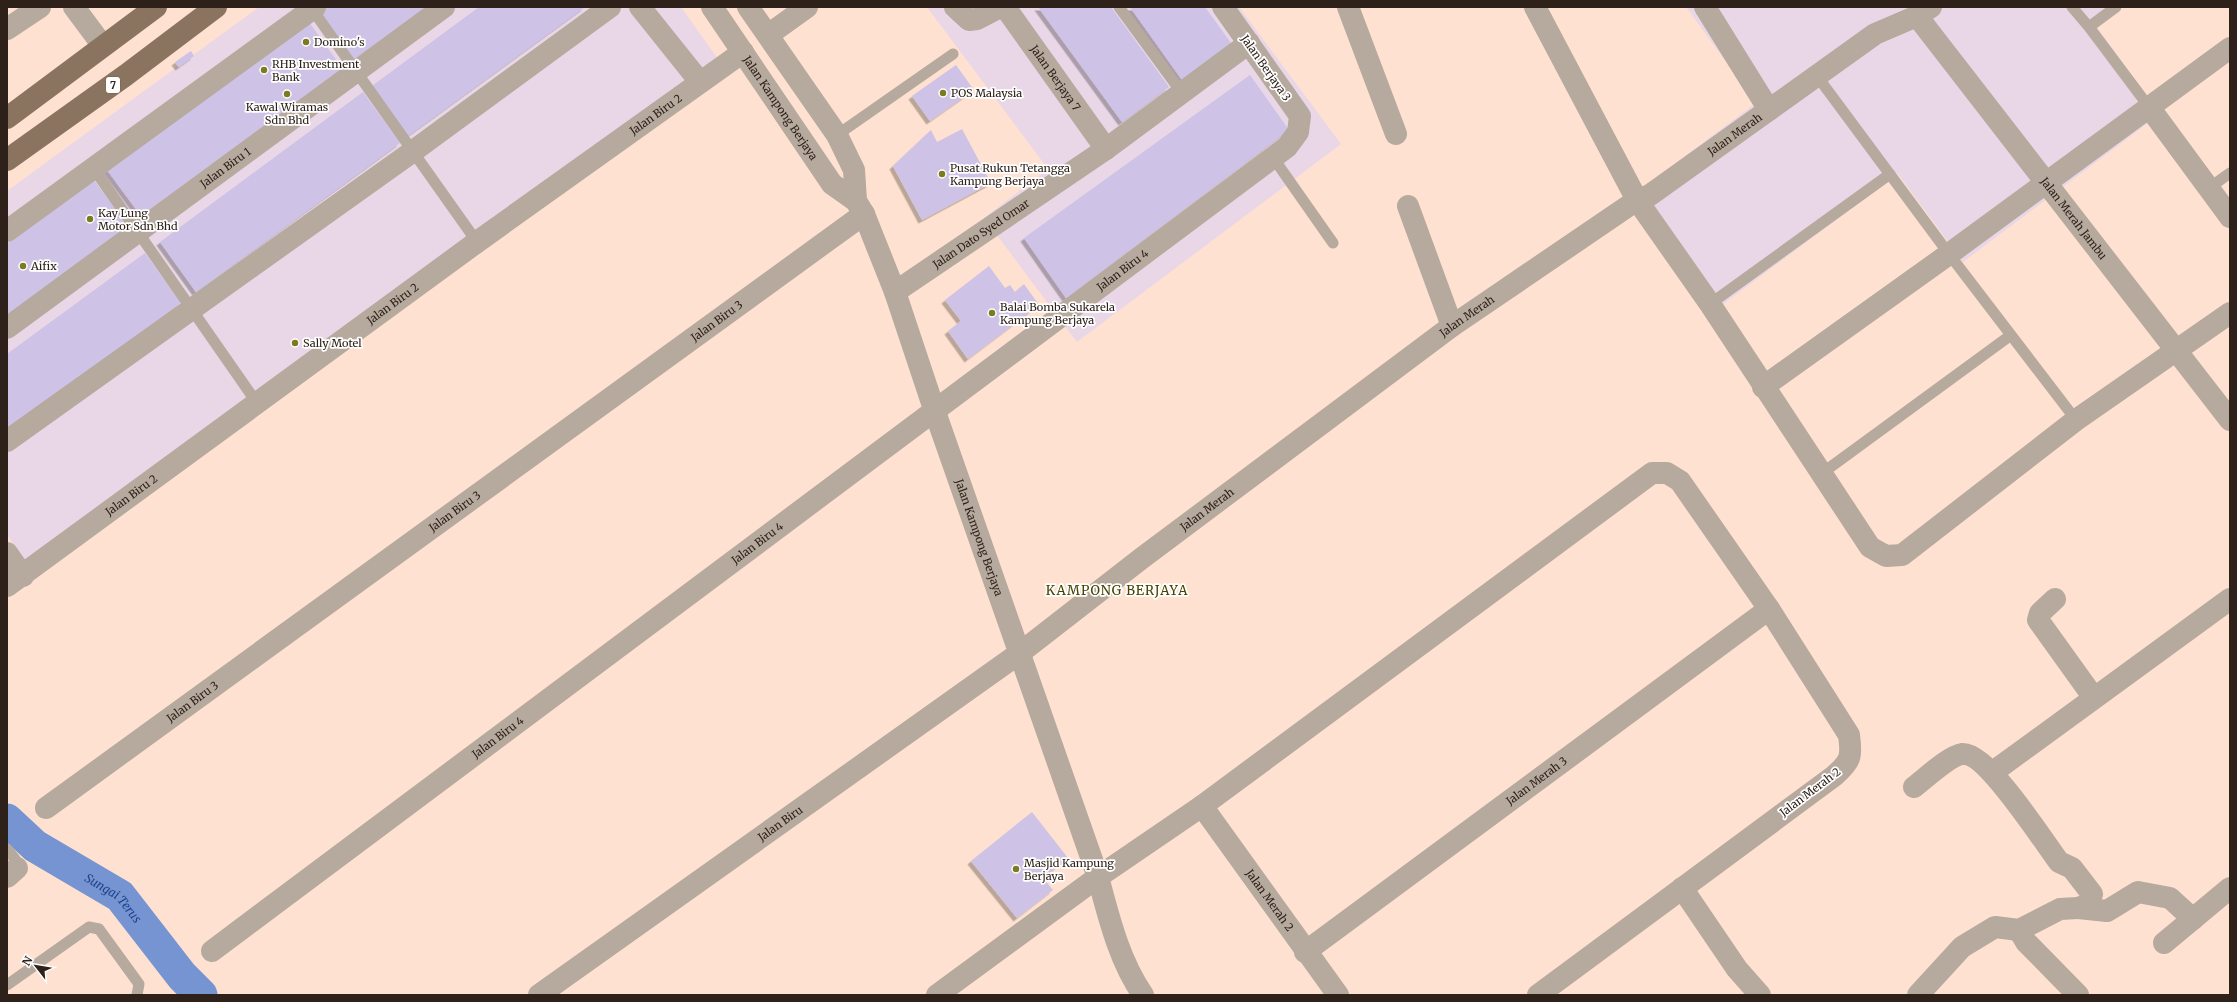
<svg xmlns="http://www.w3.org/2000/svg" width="2237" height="1002" font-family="Merriweather,serif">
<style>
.commercial{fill:#e9d7e8}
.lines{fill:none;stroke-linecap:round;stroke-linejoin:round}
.river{stroke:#7594d1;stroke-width:33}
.building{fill:#cec3e6;filter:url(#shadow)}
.service{stroke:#b6a99d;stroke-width:11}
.minor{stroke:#b6a99d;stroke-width:22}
.tertiary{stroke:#b6a99d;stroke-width:22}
.primary{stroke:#8b745f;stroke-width:22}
.poi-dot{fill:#7d7b22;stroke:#fff;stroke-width:1.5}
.labels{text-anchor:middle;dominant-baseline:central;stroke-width:3.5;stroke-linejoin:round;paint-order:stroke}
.shield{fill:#fff;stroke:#6d645e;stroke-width:1}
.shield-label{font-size:10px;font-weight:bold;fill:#2e2119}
.poi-label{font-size:11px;fill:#2e2119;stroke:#fff;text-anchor:start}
.street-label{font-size:11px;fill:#2e2119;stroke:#fff}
.water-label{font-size:12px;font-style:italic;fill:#21438c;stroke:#fff}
.quarter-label{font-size:13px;letter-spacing:1px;fill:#454301;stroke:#fff}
</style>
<defs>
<filter id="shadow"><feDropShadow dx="-3.5" dy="3.5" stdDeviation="0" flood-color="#0004"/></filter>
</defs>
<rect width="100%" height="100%" fill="#fee1d0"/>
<!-- commercial -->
<path class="commercial" d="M259,7H681L718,59L27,563L7,535V191Z
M927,7H1239L1341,144L1077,342L984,218L1048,169Z
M1686,7H2121L2096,26L2160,114L1963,262L1898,174L1722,305L1637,192L1756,103Z"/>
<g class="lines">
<!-- river -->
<path class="river" id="s1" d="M7,820L35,846L120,896L182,976L201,995"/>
</g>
<!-- building -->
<path class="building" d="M326,7H429L355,61L319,12Z
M479,7H585L408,136L372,86Z
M1038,7H1111L1169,87L1122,122Z
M1130,7H1205L1231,43L1182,80Z
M309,22L345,72L144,220L107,170Z
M191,51L194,56L179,67L175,62Z
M956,65L974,90L930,121L912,96Z
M1250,75L1289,130L1066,298L1024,238Z
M363,92L400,143L196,292L160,242Z
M962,129L991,183L922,220L893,166L931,130L937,142Z
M94,180L130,229L7,320V244Z
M145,253L181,303L7,432V354Z
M989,266L1005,288L1010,285L1015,292L1024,284L1039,305L968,359L948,331L961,321L945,300Z
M1032,812L1068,858L1043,878L1053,890L1017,918L971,861Z"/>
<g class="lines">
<!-- service -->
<path class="service" d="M1119,7L1182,93
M2072,7L2089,27L2116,7
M312,9L477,242
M2089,27L2149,107
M1817,76L1949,254L2076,420
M837,135L953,54
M1274,159L1333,243
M94,169L257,403
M2209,188L2230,173
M1710,304L1890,174
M1821,474L2011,335
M7,849L15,859L17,868
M7,985L89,927L99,929L139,984L137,995"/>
<!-- minor -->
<g class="minor">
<path d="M74,7L103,46"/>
<path d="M640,7L700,82"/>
<path d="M955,7L969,20L977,19L1000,7"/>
<path id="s2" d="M1005,7L1106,149"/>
<path d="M1348,7L1396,134"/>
<path d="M1535,7L1637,200L1710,304L1870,547L1886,556L1902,555L2076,420L2230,313"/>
<path d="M1705,7L1769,110"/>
<path id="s3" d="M1917,16L2230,420"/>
<path d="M7,29L40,7"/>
<path d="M768,35L807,7"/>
<path d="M2149,107L2230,217"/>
<path d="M1408,206L1452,326"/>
<path d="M7,231L315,7"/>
<path id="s4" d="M895,292L1106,149L1249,43"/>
<path id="s5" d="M7,328L444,7"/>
<path d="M1763,387L1949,254L2230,48"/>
<path d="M7,441L412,152L610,7"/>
<path d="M7,553L23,576"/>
<path id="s6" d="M7,586L477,242L743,52"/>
<path d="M2055,599L2040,613L2038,620L2094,698"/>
<path d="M1993,772L2230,599"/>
<path d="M1914,787C1926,778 1949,756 1962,754C1986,751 2044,842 2059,862L2072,868L2092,894L2089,904L2078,908L2060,909L2019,930L1995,927L1962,947L1918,995"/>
<path id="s7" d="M1202,806L1338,995"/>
<path id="s8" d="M46,808L864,214"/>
<path d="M7,877L17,868"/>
<path d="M1098,877C1109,918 1119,960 1143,995"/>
<path d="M1682,888L1737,969L1760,995"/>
<path d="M2078,908L2107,911L2138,892L2170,898L2193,919"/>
<path d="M2019,930L2026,942L2078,995"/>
<path d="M2164,943L2230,888"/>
<path id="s9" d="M212,951L1287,147L1298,132L1300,116L1223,7"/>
<path id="s10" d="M1305,952L1769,609"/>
<path id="s11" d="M539,995L1021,652L1142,558L1452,326L1637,200L1650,195L1875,34L1917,16L1931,7"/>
<path d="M937,995L1098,877L1202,806L1652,473H1667L1680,481L1769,609L1849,735C1852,757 1851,761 1834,776L1538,995"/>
</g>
<!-- tertiary -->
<g class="tertiary">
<path id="s12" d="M712,7L832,184L856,201L864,214L895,292L935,412L1098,877"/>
<path d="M748,7L837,135L854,170L856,201"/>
</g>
<!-- primary -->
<path class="primary" d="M7,118L156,7
M7,160L126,75L216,7"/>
</g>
<!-- markers -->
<g class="poi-dot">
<circle cx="306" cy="42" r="4"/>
<circle cx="264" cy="70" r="4"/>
<circle cx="943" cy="93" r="4"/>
<circle cx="287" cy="94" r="4"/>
<circle cx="942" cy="174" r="4"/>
<circle cx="90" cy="219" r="4"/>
<circle cx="23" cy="266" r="4"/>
<circle cx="992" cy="313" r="4"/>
<circle cx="295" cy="343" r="4"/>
<circle cx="1016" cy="869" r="4"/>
</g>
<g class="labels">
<!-- shield labels -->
<rect class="shield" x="106" y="77" width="14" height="16" rx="3"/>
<g class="shield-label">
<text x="113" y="85">7</text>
</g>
<!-- poi labels -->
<g class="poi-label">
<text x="314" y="42">Domino's</text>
<text x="272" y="64">RHB Investment<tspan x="272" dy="13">Bank</tspan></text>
<text x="951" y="93">POS Malaysia</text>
<text x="287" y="107" text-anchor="middle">Kawal Wiramas<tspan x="287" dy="13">Sdn Bhd</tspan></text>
<text x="950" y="168">Pusat Rukun Tetangga<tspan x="950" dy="13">Kampung Berjaya</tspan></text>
<text x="98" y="213">Kay Lung<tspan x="98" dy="13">Motor Sdn Bhd</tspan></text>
<text x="31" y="266">Aifix</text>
<text x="1000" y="307">Balai Bomba Sukarela<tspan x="1000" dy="13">Kampung Berjaya</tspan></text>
<text x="303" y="343">Sally Motel</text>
<text x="1024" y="863">Masjid Kampung<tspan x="1024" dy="13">Berjaya</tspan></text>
</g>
<!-- street labels -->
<g class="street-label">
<text transform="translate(1266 68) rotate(55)">Jalan Berjaya 3</text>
<text stroke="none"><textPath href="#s2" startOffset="87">Jalan Berjaya 7</textPath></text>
<text stroke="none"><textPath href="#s12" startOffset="122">Jalan Kampong Berjaya</textPath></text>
<text stroke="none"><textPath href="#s6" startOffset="802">Jalan Biru 2</textPath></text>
<text stroke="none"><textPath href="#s11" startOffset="1474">Jalan Merah</textPath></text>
<text stroke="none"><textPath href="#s5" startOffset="271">Jalan Biru 1</textPath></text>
<text stroke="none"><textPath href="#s3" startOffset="256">Jalan Merah Jambu</textPath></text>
<text stroke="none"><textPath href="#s4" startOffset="104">Jalan Dato Syed Omar</textPath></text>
<text stroke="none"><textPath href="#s9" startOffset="1137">Jalan Biru 4</textPath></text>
<text stroke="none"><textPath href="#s6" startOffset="478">Jalan Biru 2</textPath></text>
<text stroke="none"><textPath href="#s11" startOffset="1150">Jalan Merah</textPath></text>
<text stroke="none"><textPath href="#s8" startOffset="829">Jalan Biru 3</textPath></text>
<text stroke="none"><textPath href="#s6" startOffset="154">Jalan Biru 2</textPath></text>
<text stroke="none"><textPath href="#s11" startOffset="826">Jalan Merah</textPath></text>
<text stroke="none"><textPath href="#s8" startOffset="505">Jalan Biru 3</textPath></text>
<text stroke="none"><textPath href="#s12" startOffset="602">Jalan Kampong Berjaya</textPath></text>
<text stroke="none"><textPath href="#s9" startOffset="681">Jalan Biru 4</textPath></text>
<text stroke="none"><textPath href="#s8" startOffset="181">Jalan Biru 3</textPath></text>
<text stroke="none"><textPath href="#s9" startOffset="357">Jalan Biru 4</textPath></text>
<text stroke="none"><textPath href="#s10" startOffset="288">Jalan Merah 3</textPath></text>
<text transform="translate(1810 792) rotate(-37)">Jalan Merah 2</text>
<text stroke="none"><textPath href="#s11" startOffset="296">Jalan Biru</textPath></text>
<text stroke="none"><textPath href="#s7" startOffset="116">Jalan Merah 2</textPath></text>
</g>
<!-- water labels -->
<g class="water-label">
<text stroke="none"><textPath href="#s1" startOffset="133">Sungai Terus</textPath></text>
</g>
<!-- quarter labels -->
<g class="quarter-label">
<text x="1117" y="590">KAMPONG BERJAYA</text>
</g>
</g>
<!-- border -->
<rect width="2237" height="1002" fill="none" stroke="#2e2119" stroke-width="16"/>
<!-- north arrow -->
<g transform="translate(36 966) rotate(301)" stroke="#ffffff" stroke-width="3" paint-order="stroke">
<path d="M0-3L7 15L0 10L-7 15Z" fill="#2e2119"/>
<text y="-6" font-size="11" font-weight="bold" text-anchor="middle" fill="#2e2119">N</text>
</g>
</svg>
